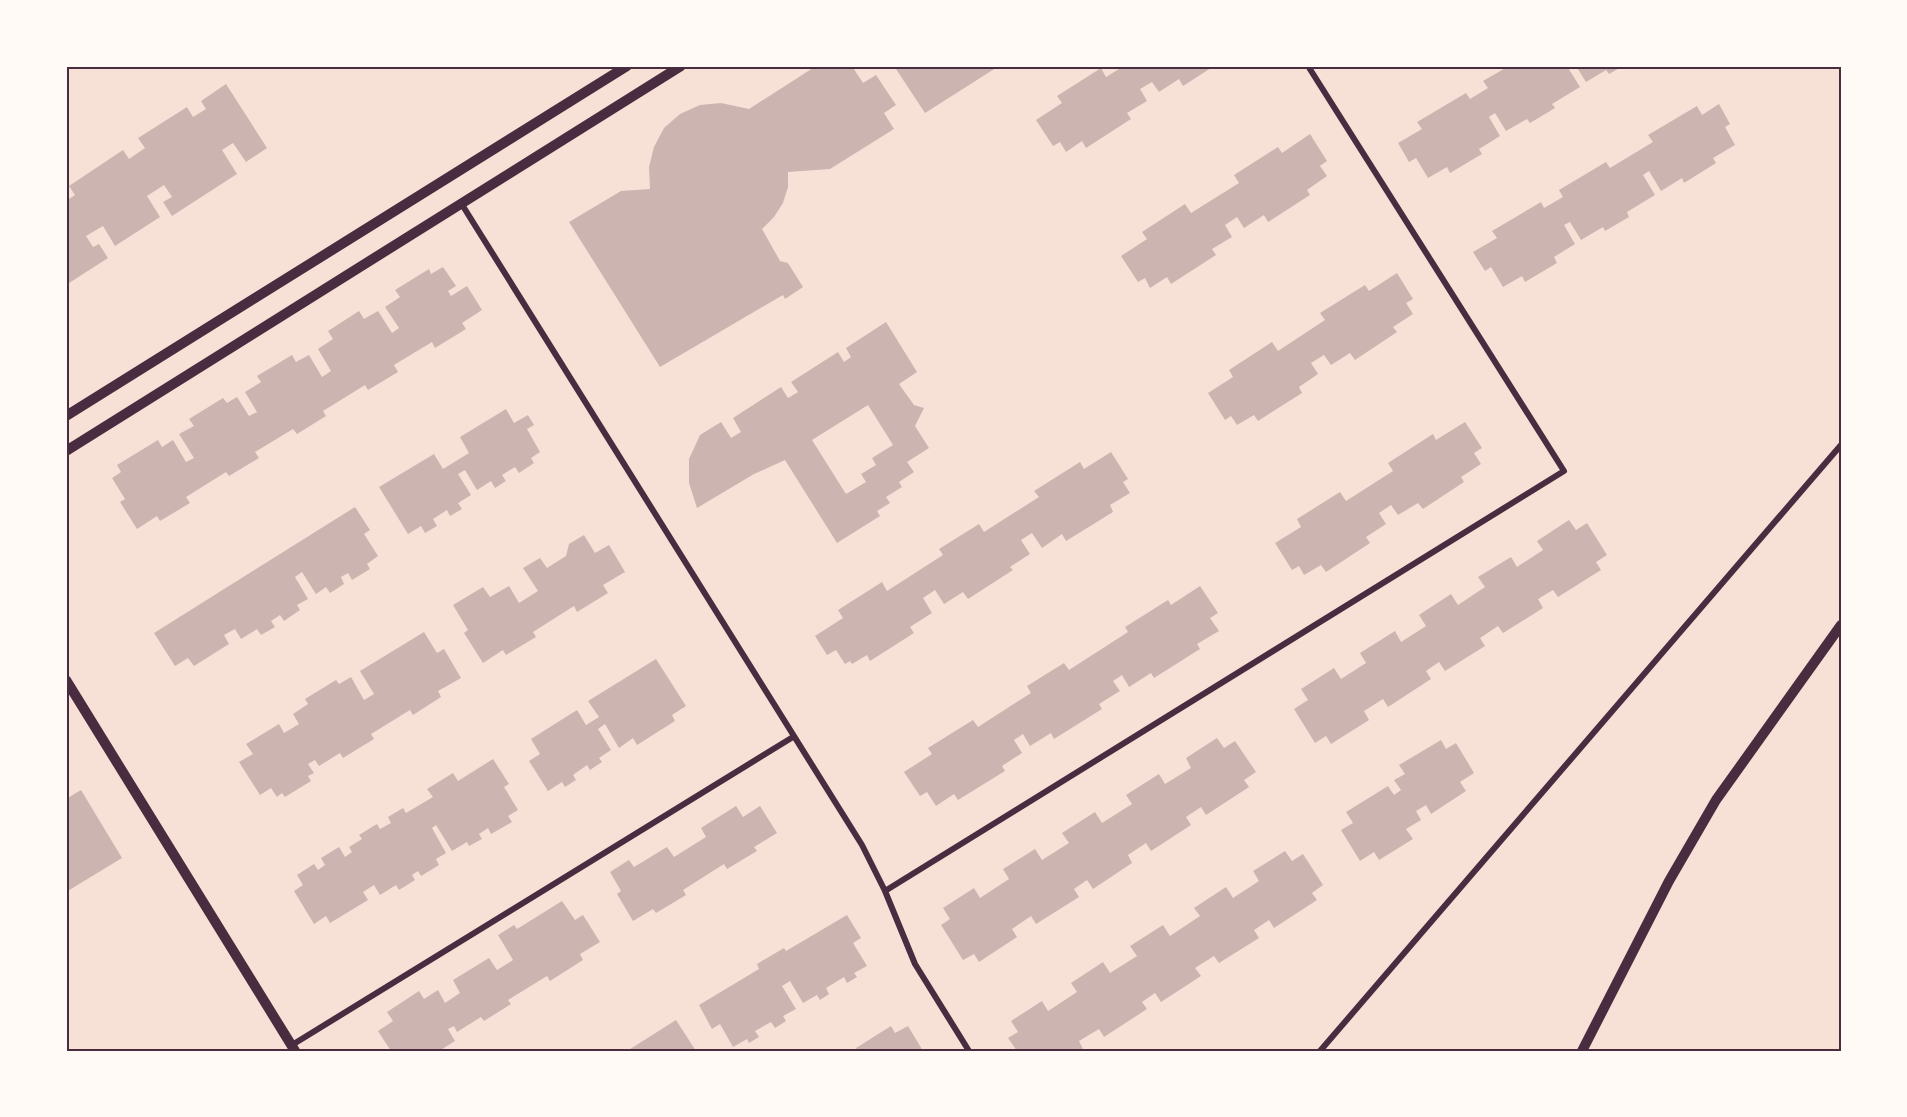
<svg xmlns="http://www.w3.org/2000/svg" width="1907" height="1117" font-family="'Noto Sans',sans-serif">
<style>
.building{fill:#ccb4b1;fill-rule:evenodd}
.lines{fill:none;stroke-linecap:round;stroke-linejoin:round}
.minor{stroke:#4a2c40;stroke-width:6}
.tertiary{stroke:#4a2c40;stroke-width:10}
.neatline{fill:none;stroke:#4a2c40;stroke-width:2}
</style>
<rect width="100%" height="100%" fill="#f7e1d7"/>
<!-- building -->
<path class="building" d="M816,66H852L863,83L876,75L896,105L884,113L894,129L830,169L788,172V187L783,203L774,217L762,229L780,261L788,263L803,287L785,299L783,295L660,367L569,222L621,191L650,189L649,167L654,147L664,128L680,114L700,105L721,103L749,109Z
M894,66H999L925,113Z
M1124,66H1214L1183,86L1179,79L1159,92L1152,82L1140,89L1147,101L1127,113L1131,119L1086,148L1082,141L1066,152L1060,142L1053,146L1036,120L1062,103L1057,96L1101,68L1106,77Z
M1509,66H1567L1580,87L1552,104L1555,108L1530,123L1527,119L1506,131L1495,113L1489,117L1500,136L1479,149L1482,154L1450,173L1447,167L1428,178L1416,158L1409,162L1398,143L1422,129L1417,122L1466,93L1470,99L1488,88L1483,81Z
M1576,66H1623L1609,74L1606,70L1586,82Z
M226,84L267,148L246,162L233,143L222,150L237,174L172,216L163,202L172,197L164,185L147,196L160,217L115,246L103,226L86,236L93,247L99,244L108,258L66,285V201L75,195L69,186L123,150L129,159L145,148L138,138L187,107L193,117L206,109L201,101Z
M1719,104L1730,124L1725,127L1735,145L1713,158L1716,163L1684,183L1682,178L1661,191L1649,171L1643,175L1655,195L1627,212L1629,217L1605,231L1603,227L1581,240L1570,222L1564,225L1575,244L1554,257L1557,263L1525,282L1522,276L1503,287L1491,267L1485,271L1473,252L1497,238L1492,231L1541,202L1544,208L1563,197L1559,190L1606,162L1610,168L1653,142L1648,135L1697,106L1702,115Z
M1310,134L1327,161L1320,166L1327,176L1307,190L1310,195L1268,222L1264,215L1244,228L1237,217L1225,225L1232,237L1212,249L1216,255L1171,284L1167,277L1150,288L1145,278L1138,282L1121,256L1147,239L1142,232L1185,204L1191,213L1239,183L1234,175L1278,147L1282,153Z
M443,267L456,286L448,291L451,296L467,286L482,310L462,323L466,329L435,348L432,342L394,365L398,372L368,390L365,385L323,411L326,416L297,434L293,429L255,452L259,458L229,476L226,472L186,497L190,503L160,521L157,516L137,529L120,502L125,499L112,478L121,472L117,465L158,440L162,447L173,440L186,462L194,458L179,434L194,426L189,419L223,398L227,403L237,397L249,416L257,412L245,392L261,382L257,376L292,355L296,362L309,355L322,377L331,371L318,349L333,339L328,331L359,311L364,319L378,311L392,333L399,328L385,307L400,297L395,290L429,269L431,274Z
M1397,273L1413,299L1406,303L1413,314L1393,327L1397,332L1355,360L1350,353L1331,365L1324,355L1311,363L1318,374L1299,387L1302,393L1258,421L1254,415L1237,425L1231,416L1225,420L1208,393L1233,377L1229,370L1272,342L1278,351L1325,320L1320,313L1365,285L1369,291Z
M886,322L917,372L899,384L914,405L924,408L915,426L929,448L907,462L914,472L899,482L902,487L886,497L890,503L877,511L880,516L837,543L785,460L754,474L697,508L689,483V459L700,435L721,422L731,438L741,432L733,418L781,387L788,398L798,392L791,382L838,352L844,362L851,357L846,348ZM868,405L893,445L872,458L876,465L861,474L866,482L846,494L812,440Z
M506,409L514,423L528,415L534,425L527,429L540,452L531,458L534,463L519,473L515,467L502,475L506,481L495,488L491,481L477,490L465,470L458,474L471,495L458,503L462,509L450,516L447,510L433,519L437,526L425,533L421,526L408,534L379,487L434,454L443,469L469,453L460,437Z
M1465,422L1482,448L1474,453L1481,464L1461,477L1464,482L1423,509L1418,503L1398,515L1391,505L1379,513L1386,524L1366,537L1370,543L1326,572L1321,565L1304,575L1299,566L1292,570L1275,543L1301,527L1297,519L1340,492L1346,501L1393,471L1388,463L1433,434L1436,440Z
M1111,452L1128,479L1123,482L1130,493L1110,505L1113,512L1066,541L1062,534L1042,548L1032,533L1021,540L1030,554L1010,567L1013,570L968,599L963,592L944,604L935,590L923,598L932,613L910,627L914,633L870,661L867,655L852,664L850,661L845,664L836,650L827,655L815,636L843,618L838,610L882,582L887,591L943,555L939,549L979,524L984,532L1039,497L1034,491L1080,462L1084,469Z
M355,507L370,530L364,534L378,556L367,564L370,569L352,580L348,573L341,577L344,584L330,593L326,587L316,594L302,572L295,577L308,599L297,605L300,610L284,621L280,615L271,621L275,627L261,635L257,629L241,639L235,629L224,635L229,644L194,666L188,658L175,666L154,633Z
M1569,520L1576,530L1587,523L1607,555L1596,562L1601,570L1558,597L1553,590L1538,599L1543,608L1503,633L1498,626L1480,638L1485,646L1445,671L1439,662L1426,671L1431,679L1388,707L1383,699L1364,711L1369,720L1331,744L1326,736L1315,743L1294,709L1308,700L1301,689L1334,668L1341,679L1366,663L1360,653L1395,631L1401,642L1426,626L1419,615L1451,594L1458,605L1485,587L1478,577L1511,557L1517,567L1543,550L1537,541Z
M584,535L595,553L609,545L625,572L603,585L608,593L577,612L574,606L533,632L536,637L506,655L503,650L483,663L464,633L468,630L453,605L483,587L490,597L509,586L519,603L538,591L523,568L540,558L547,568L566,556L569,544Z
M1200,586L1218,613L1210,618L1219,631L1197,644L1200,649L1154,678L1151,673L1129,687L1122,675L1113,681L1120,691L1099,704L1102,709L1054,739L1051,733L1030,746L1023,734L1014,740L1022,753L1002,766L1005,771L958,800L954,794L936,806L927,792L920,796L904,772L932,754L928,748L973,720L978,727L1031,693L1027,686L1064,663L1069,670L1128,632L1125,627L1168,600L1171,605Z
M424,632L437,653L444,649L461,678L438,691L441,697L413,715L410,710L371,734L374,739L343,758L340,753L319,766L315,760L308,764L314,773L308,776L311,781L285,797L282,793L277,797L271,788L260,795L239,762L253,754L246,744L279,724L284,733L299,724L293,714L308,704L305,699L336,680L339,684L351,677L364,700L374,694L360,671Z
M656,659L686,706L672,715L675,721L637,745L633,738L619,748L605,724L598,729L611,750L599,758L602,762L590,770L587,765L573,775L576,780L565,787L562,782L548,791L529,761L540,754L531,739L577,710L586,725L599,717L588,701Z
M1217,738L1224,748L1235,741L1256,772L1244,780L1249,787L1206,815L1201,807L1186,817L1191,825L1151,851L1146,843L1128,855L1132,863L1093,889L1087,880L1074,889L1079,897L1036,924L1031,916L1012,929L1017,937L979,962L974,954L963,960L941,925L950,919L943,908L974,888L980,898L1009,879L1003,869L1035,849L1042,860L1069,843L1062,833L1095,812L1102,823L1132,804L1126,795L1159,774L1165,784L1191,768L1186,758Z
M1441,740L1446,749L1456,743L1474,773L1460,782L1466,791L1431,814L1426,805L1416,811L1421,820L1406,829L1413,839L1379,860L1374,852L1360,861L1341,830L1353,823L1346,812L1388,786L1394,795L1401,790L1394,780L1405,774L1399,765Z
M493,759L509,784L504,787L518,810L508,816L512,822L491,834L488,828L479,834L482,839L469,846L467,842L452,851L436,825L432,828L446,853L436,859L439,865L421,876L418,871L412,875L415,880L399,890L396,885L380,895L374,885L363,892L368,900L330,923L326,916L314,924L294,891L303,885L297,875L314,864L318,870L325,865L321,858L339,847L345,857L352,852L349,847L362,839L359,835L377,824L380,829L391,823L388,817L403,808L406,813L433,797L427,789L453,773L458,781Z
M81,790L122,858L66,892V799Z
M736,806L743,817L760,806L777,833L754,847L757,851L727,869L724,864L683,890L686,895L656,913L653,909L633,921L617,894L621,891L610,872L629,860L634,867L667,847L674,857L706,837L701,828Z
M1285,851L1292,861L1303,854L1323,885L1312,893L1317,900L1274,928L1269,920L1254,930L1259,938L1219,963L1214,956L1195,968L1201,976L1161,1002L1155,993L1142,1002L1147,1009L1104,1037L1099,1029L1079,1041L1084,1051H1017L1008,1038L1018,1032L1011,1021L1042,1001L1048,1011L1077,992L1071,983L1103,962L1110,973L1137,956L1130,946L1163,925L1170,936L1200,916L1194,908L1226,887L1233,898L1259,881L1253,871Z
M562,901L575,920L583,915L600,942L580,954L583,960L550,981L547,976L508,1000L511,1004L484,1021L481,1017L457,1032L454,1026L448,1029L455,1041L439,1051H391L378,1031L393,1021L387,1012L419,991L424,999L438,990L445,1003L460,993L453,980L489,958L497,970L513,960L498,935L514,925L517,929Z
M847,915L861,938L853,943L867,966L854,973L857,977L847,983L844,977L826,988L829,994L820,1000L817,995L803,1003L790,981L782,986L796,1009L783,1016L786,1021L775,1028L771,1022L755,1031L759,1037L749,1043L747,1039L733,1047L720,1024L712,1029L699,1005L759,969L757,964L784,948L786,951Z
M676,1020L696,1051H627Z
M891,1026L895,1033L908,1026L923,1051H858L856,1048Z"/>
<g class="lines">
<!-- minor -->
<path class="minor" d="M461,203L862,845L885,891L915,964L969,1051
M885,891L1564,471L1308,66
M292,1045L793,737
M1320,1051L1841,445"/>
<!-- tertiary -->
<path class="tertiary" d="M66,416L627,66
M66,451L681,66
M66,680L295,1051
M1582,1051L1669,881L1716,800L1841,625"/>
</g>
<!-- border -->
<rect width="1907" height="1117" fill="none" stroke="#fffaf5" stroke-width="135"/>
<rect x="68" y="68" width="1772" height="982" class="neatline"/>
</svg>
